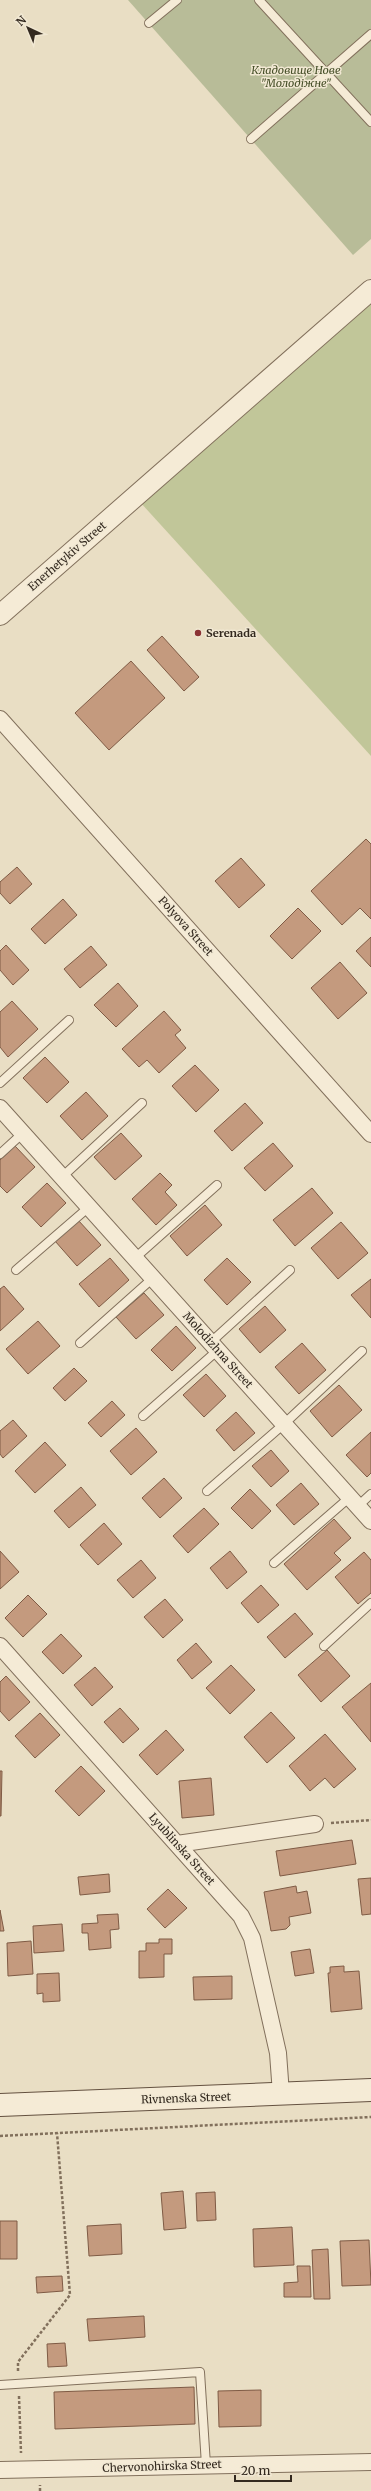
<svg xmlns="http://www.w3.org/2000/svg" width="371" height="2491" font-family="Merriweather,serif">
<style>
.green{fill:#c1c699}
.cemetery{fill:#b8bc98}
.building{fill:#c49a7e;stroke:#7f5b45}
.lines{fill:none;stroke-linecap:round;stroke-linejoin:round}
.service-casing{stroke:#82705c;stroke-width:10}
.minor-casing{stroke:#82705c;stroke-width:18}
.tertiary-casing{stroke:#82705c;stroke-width:22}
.secondary-casing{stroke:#645140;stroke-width:24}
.path{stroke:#82705c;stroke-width:2.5;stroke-dasharray:3 2;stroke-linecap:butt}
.service{stroke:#f5ebd6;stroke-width:8}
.minor{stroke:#f5ebd6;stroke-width:16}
.tertiary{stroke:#f5ebd6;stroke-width:20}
.secondary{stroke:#f5ebd6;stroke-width:22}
.poi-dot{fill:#8b3334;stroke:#f1e8d3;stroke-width:1.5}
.labels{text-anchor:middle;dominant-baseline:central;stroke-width:3;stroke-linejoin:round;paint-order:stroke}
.park-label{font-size:11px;font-style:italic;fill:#454e27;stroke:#f1e8d3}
.street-label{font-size:11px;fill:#33291f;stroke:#f1e8d3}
.poi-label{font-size:11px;font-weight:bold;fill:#33291f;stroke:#f1e8d3;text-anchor:start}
</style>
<rect width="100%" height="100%" fill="#e9dec4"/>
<!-- green -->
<path class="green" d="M371,290V756L140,502Z"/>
<!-- cemetery -->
<path class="cemetery" d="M128,0H371V239L353,255Z"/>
<!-- building -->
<path class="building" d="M162,636L199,677L184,691L147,650Z
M131,661L165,698L109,750L75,713Z
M366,839L371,844V919L360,908L342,925L311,891Z
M241,858L265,885L239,908L215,881Z
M17,867L32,884L10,904L0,893V882Z
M63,899L77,915L45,944L31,929Z
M298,908L321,931L292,959L270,936Z
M371,937V967L356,951Z
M6,945L29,970L13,985L0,970V951Z
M91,946L107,965L80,988L64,969Z
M340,962L367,993L338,1019L311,988Z
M118,983L138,1006L116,1027L94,1005Z
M12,1001L38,1029L8,1057L0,1047V1012Z
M164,1011L181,1030L175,1035L186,1048L159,1073L147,1060L139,1067L122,1049Z
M45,1057L69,1082L47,1103L23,1078Z
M195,1065L219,1090L196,1112L172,1086Z
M86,1092L108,1116L82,1140L60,1116Z
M245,1103L263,1123L232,1151L214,1131Z
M121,1133L142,1156L115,1180L94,1157Z
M273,1143L293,1166L265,1191L244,1168Z
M15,1146L35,1167L7,1193L0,1186V1160Z
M160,1173L172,1185L165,1192L177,1205L156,1225L132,1199Z
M47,1183L66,1203L41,1227L22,1207Z
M312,1188L333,1213L295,1246L273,1220Z
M205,1205L222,1225L187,1256L170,1236Z
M78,1220L101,1245L77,1266L55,1241Z
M341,1222L368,1253L338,1279L311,1248Z
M110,1258L129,1280L99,1307L79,1284Z
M227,1258L251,1282L227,1305L204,1280Z
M371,1279V1318L351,1295Z
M4,1286L24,1309L0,1331V1289Z
M144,1293L164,1315L136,1339L116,1317Z
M265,1306L286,1330L260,1353L239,1329Z
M38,1321L60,1346L28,1374L6,1349Z
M176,1326L196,1348L172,1371L151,1350Z
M302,1343L326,1370L299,1394L275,1367Z
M74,1368L87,1381L65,1401L53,1388Z
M206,1374L226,1396L204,1417L183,1395Z
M339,1385L362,1410L332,1437L310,1411Z
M112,1401L125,1415L101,1437L88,1423Z
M236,1412L255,1433L234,1451L216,1430Z
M13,1420L27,1436L3,1458L0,1454V1431Z
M136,1428L157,1452L131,1475L110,1451Z
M371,1432V1473L367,1477L346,1455Z
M45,1442L66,1465L35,1493L15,1471Z
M271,1450L289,1471L271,1487L252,1466Z
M164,1478L182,1498L160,1518L142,1498Z
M301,1483L319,1504L294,1525L276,1505Z
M81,1487L96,1505L69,1528L54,1511Z
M250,1489L271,1511L252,1529L231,1508Z
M204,1508L219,1524L188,1553L173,1536Z
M334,1519L351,1538L334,1553L341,1560L307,1590L284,1564Z
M104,1523L122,1544L98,1565L80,1545Z
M0,1551L19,1572L0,1589Z
M230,1551L247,1572L227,1589L210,1568Z
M364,1552L371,1560V1593L358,1604L335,1577Z
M141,1560L156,1578L133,1598L117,1580Z
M261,1585L279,1605L258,1623L241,1603Z
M28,1595L47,1614L23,1637L5,1618Z
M165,1599L183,1620L163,1638L144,1617Z
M295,1613L313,1634L285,1658L267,1637Z
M61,1634L82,1656L63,1674L42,1652Z
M196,1643L212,1662L192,1679L177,1660Z
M327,1650L350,1676L321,1702L298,1675Z
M231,1665L255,1690L230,1714L206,1688Z
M95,1667L113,1687L92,1706L74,1685Z
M6,1676L30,1702L9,1721L0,1711V1682Z
M371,1683V1742L342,1707Z
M120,1708L139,1729L123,1743L104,1722Z
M271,1712L295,1738L267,1763L244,1737Z
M40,1713L60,1735L35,1758L15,1736Z
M166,1730L184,1750L157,1775L139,1755Z
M325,1734L356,1769L334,1788L325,1778L310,1791L289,1766Z
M81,1766L105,1791L79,1816L55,1791Z
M0,1771H2L1,1816H0Z
M211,1778L214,1815L182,1818L179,1781Z
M352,1840L356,1864L280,1876L276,1851Z
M109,1874L110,1892L80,1895L78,1877Z
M371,1878V1914L362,1915L358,1879Z
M296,1886L297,1893L307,1891L311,1913L289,1917L290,1925L286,1929L271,1931L264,1892Z
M168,1889L187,1908L165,1928L147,1909Z
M0,1910L4,1931H0Z
M118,1914L119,1929L110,1930L111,1948L89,1950L88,1933H82V1924L98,1923L97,1915Z
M62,1924L64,1951L34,1953L33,1926Z
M159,1939H172V1954H164V1977L139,1978V1951H146V1943H159Z
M31,1941L33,1974L8,1976L7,1943Z
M310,1949L314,1973L295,1976L291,1952Z
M344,1966V1972L359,1971L362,2009L331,2012L328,1973H330V1967Z
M59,1973L60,2001L43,2002V1993L37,1994V1974Z
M232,1976V1999L194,2000L193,1977Z
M183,2191L186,2228L164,2230L161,2193Z
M215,2192L216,2220L197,2221L196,2193Z
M0,2221H17V2259H0Z
M121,2224L122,2254L89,2256L87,2226Z
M292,2227L294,2265L254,2267L253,2229Z
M369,2240L371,2285L342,2286L340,2241Z
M328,2249L330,2299H314L312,2250Z
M297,2266H310L311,2297H284V2283L298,2282Z
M62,2276L63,2291L37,2293L36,2277Z
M144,2316L145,2337L89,2341L87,2319Z
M65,2343L67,2366L48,2367L47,2344Z
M194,2387L195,2424L55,2429L54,2392Z
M261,2390V2426L219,2427L218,2391Z"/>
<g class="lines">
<!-- service casing -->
<g class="service-casing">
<path id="service" d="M259,0L371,122
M149,23L177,0
M251,139L371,34
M0,1083L69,1020
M0,1154L23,1133
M62,1177L142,1103
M135,1258L217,1185
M16,1270L89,1207
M211,1342L290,1270
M80,1343L153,1278
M143,1416L218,1350
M207,1491L284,1424L362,1351
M358,1506L371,1494
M274,1563L350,1497
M324,1646L371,1603
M0,2385L200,2372L206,2465"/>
</g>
<!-- minor casing -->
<g class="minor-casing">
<path id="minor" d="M0,719L371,1134
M0,1108L371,1521
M0,1646L241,1916L252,1938L278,2053L281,2094
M177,1844L315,1824
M0,2470L371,2462"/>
</g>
<!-- tertiary casing -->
<g class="tertiary-casing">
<path id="tertiary" d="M0,615L371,290"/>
</g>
<!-- secondary casing -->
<g class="secondary-casing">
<path id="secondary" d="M0,2105L371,2090"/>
</g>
<!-- path -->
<path class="path" d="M331,1823L371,1820
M0,2136L371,2117
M18,2371V2362L70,2295L57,2133
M19,2396L21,2453
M40,2491V2485"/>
<!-- service -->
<use href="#service" class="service"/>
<!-- minor -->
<use href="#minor" class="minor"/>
<!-- tertiary -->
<use href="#tertiary" class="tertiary"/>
<!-- secondary -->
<use href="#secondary" class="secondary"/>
</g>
<!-- markers -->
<circle class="poi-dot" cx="198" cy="633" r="4"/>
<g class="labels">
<!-- park labels -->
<g class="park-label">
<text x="296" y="70">Кладовище Нове<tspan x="296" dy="13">"Молодіжне"</tspan></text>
</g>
<!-- street labels -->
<g class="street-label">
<text transform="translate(67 556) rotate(-41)">Enerhetykiv Street</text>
<text transform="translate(186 926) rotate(48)">Polyova Street</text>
<text transform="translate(218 1350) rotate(48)">Molodizhna Street</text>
<text transform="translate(182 1849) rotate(48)">Lyublinska Street</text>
<text transform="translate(186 2098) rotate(-2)">Rivnenska Street</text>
<text transform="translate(162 2466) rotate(-2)">Chervonohirska Street</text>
</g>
<!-- poi labels -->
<g class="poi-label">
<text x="206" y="633">Serenada</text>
</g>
</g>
<!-- north arrow -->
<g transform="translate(28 28) rotate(316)" stroke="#f1e8d3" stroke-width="3" paint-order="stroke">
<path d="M0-3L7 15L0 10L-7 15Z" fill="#33291f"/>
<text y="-6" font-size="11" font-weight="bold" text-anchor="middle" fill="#33291f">N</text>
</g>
<!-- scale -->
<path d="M235 2475v6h56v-6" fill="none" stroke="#33291f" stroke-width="2"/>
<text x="241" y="2475" font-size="12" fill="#33291f" stroke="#f1e8d3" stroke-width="3" paint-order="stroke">20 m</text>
</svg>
